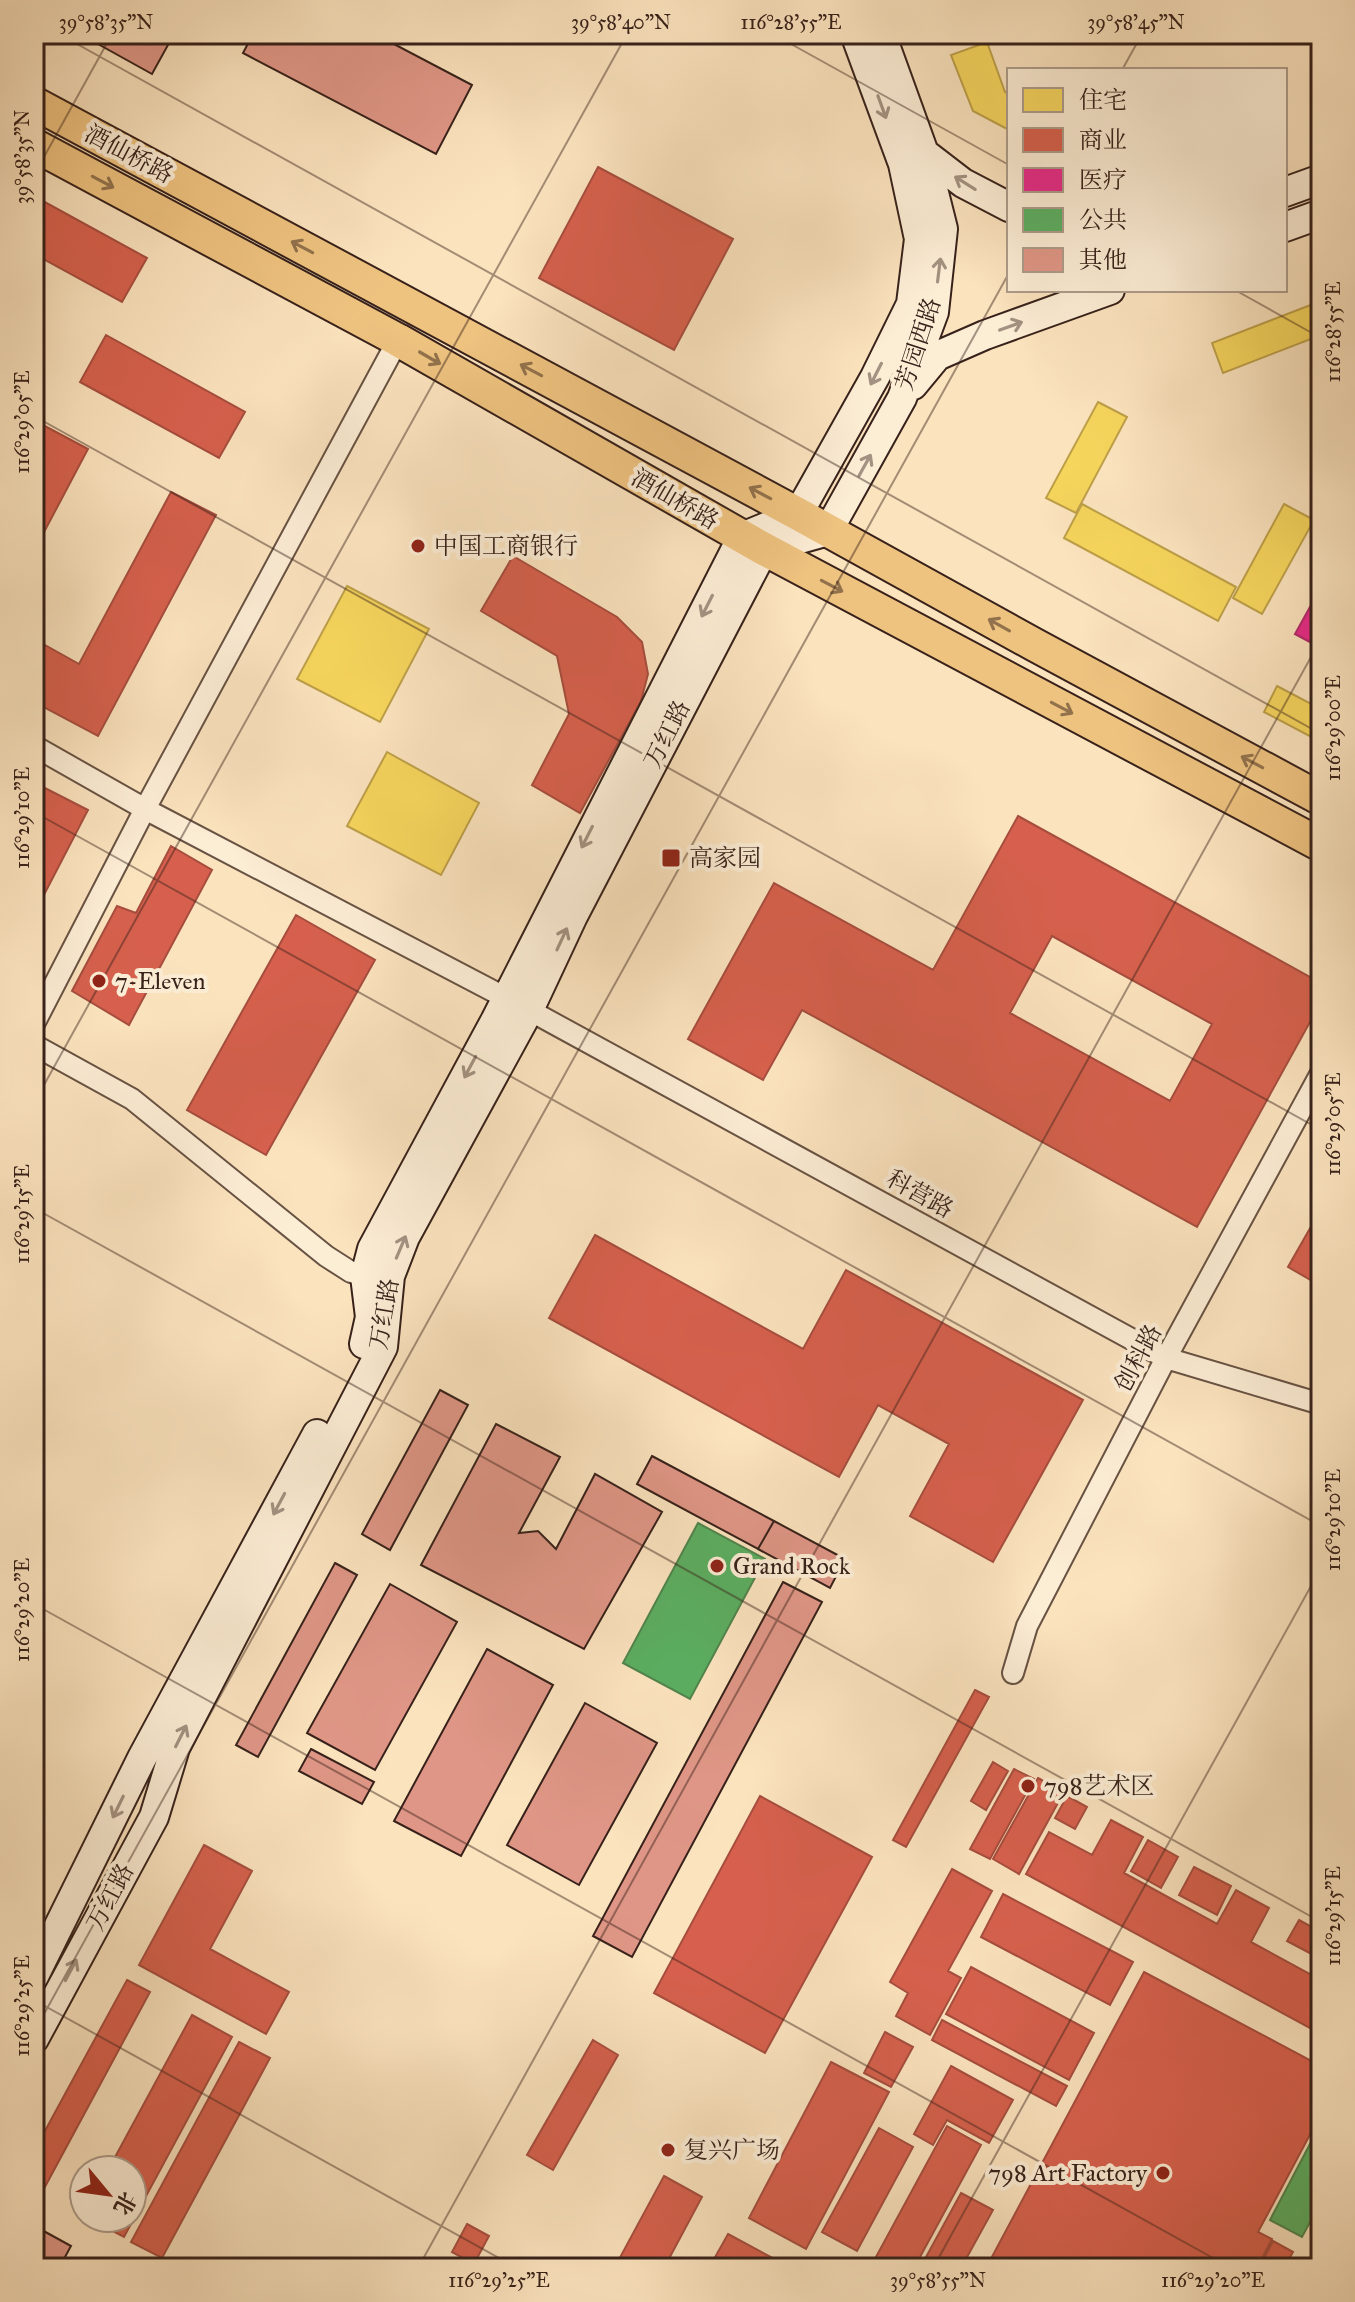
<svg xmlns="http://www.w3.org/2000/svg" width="1355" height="2302" font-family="'IM FELL Great Primer','Noto Serif SC',serif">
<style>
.homes{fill:#f6d55c;stroke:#bd9f48;stroke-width:2}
.shops{fill:#d6604d;stroke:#a64d3e;stroke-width:2;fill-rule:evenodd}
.health{fill:#e7298a;stroke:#b22768;stroke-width:2}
.public{fill:#5aae61;stroke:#50844c;stroke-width:2}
.building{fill:#df9686;stroke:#37211a;stroke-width:2}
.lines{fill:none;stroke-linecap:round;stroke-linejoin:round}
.street-casing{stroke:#685243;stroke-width:24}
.secondary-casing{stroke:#37211a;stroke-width:32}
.primary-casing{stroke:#37211a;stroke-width:36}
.street{stroke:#fcedd5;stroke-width:20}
.secondary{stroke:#fcedd5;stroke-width:28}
.primary{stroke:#eec27f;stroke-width:32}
.oneway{stroke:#a39181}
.oneway2{stroke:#92724c}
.ticks{fill:none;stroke:#37211a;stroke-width:2;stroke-opacity:0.45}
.poi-dot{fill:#8f2418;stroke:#fcedd5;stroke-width:3}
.labels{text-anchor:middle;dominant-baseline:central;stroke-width:8;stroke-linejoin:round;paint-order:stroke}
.street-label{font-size:24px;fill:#37211a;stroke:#fcedd5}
.poi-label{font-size:24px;fill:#37211a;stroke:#fcedd5;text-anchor:start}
.neatline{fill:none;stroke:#37211a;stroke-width:3}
.ticks-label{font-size:20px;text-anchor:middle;fill:#37211a}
</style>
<rect width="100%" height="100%" fill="#fbe3be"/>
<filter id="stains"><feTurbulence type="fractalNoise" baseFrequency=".0025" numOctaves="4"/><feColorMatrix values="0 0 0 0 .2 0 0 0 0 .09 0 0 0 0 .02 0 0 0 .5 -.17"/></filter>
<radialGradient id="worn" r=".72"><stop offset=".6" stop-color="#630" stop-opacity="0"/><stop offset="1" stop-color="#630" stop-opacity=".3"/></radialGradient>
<!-- homes -->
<path class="homes" d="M987,42L1005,92L1009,94V130L973,111L951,55Z
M1321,301V335L1223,373L1212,343Z
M1098,402L1127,417L1076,513L1046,498Z
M1082,504L1236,587L1218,621L1064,538Z
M1284,504L1314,520L1262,614L1233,598Z
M347,586L429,629L380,722L297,679Z
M1277,686L1321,709V742L1264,712Z
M387,752L479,803L441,875L347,826Z"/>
<!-- shops -->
<path class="shops" d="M598,167L733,239L674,350L539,278Z
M41,200L147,258L122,302L34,254V212Z
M106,335L245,412L219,458L80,382Z
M41,424L88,449L34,551V438Z
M171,492L216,515L98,736L34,702V639L79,664Z
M513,556L617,617L642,642L648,674L641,701L580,813L532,785L569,714L557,656L481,611Z
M39,785L88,810L34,914V795Z
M1018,816L1321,983V1002L1197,1227L802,1010L763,1080L688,1039L774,883L933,970ZM1052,936L1212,1024L1170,1101L1010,1013Z
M171,846L212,870L129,1025L72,991L117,906L136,913Z
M296,915L375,960L266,1155L187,1110Z
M1321,1209V1286L1288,1267Z
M595,1235L803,1349L846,1270L1083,1400L993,1562L910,1516L949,1444L878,1405L839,1477L549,1318Z
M975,1690L989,1697L906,1847L893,1840Z
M993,1762L1008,1771L986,1810L971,1801Z
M1014,1769L1034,1779L990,1859L970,1849Z
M1038,1778L1064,1792L1019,1874L993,1859Z
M760,1796L872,1857L765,2053L654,1993Z
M1067,1796L1087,1807L1075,1829L1055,1818Z
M1111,1820L1143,1837L1124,1873L1217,1924L1236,1890L1269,1908L1251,1942L1321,1980V2034L1026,1874L1049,1832L1092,1855Z
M1148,1840L1178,1857L1161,1888L1131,1871Z
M204,1845L252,1871L210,1949L289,1992L266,2034L139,1965Z
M1194,1867L1231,1886L1217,1915L1179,1895Z
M952,1869L992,1891L948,1971L961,1978L930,2035L896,2016L908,1993L890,1982Z
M1003,1894L1133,1962L1110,2005L981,1937Z
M1299,1920L1321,1932V1959L1287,1941Z
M971,1967L1094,2033L1069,2080L946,2014Z
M1144,1972L1321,2066V2114L1258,2232L1272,2239L1257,2268H986Z
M127,1980L150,1992L40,2196L34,2192V2151Z
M192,2015L232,2037L124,2237L88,2218H132V2170H108Z
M942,2020L1067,2086L1056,2106L932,2040Z
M885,2032L913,2047L891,2087L864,2073Z
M593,2040L618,2055L553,2170L527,2155Z
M239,2042L270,2058L162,2258L131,2242Z
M831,2062L889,2092L806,2249L749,2218Z
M951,2066L1013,2100L989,2143L947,2120L933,2145L914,2134Z
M947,2126L981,2145L914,2268H870Z
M879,2128L913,2147L857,2251L822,2232Z
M664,2176L702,2197L664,2268H626L617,2263Z
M961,2193L993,2210L961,2268H920Z
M467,2224L489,2236L474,2264L452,2252Z
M728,2234L780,2262L777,2268H709Z
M1273,2241L1293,2252L1284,2268H1259Z"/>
<!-- health -->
<path class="health" d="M1321,587V648L1295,634Z"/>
<!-- public -->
<path class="public" d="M698,1523L765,1559L690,1699L623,1663Z
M1321,2123V2202L1302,2237L1270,2220Z"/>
<!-- building -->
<path class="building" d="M80,34H174L152,74Z
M253,34H375L472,85L436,154L243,53Z
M440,1390L468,1405L390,1550L362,1534Z
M496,1424L560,1457L519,1533L538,1531L556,1549L595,1474L662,1512L584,1649L421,1565Z
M652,1456L774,1521L758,1549L637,1484Z
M774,1521L845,1559L830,1588L758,1549Z
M335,1563L357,1575L258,1757L236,1745Z
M783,1582L822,1602L632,1957L593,1936Z
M390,1584L457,1622L375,1770L307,1733Z
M487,1649L553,1685L461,1856L394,1821Z
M585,1703L657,1743L579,1885L507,1845Z
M311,1749L374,1782L362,1804L299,1771Z
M40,2229L71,2246L59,2268H34V2239Z"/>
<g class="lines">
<!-- street casing -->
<g class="street-casing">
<path id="street" d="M34,746L145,809L529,1010L1166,1358L1321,1404
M34,1024L145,809L398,340
M34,1045L132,1099L326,1256L351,1272L365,1276
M1013,1673L1027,1626L1166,1358L1321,1073"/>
</g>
<!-- secondary casing -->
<g class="secondary-casing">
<path id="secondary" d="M924,153L963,183L1009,207
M1285,192L1321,179
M1285,227L1321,214
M913,385L937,356L985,335L1110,290
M364,1344L370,1317L365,1276L372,1249L495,1021L742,537L798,514L875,377L911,304L919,239L903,164L855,34
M34,1976L142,1758L317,1434
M34,2039L154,1817L175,1748L383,1347L390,1276L405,1237L529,1010L573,916L764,549L828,531L902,398L934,312L943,229L924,153L881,34"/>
</g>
<!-- primary casing -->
<g class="primary-casing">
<path id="primary" d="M34,103L798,514L1035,645L1321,799
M34,145L398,340L764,549L1321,845"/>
</g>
<!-- street -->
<use href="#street" class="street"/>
<!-- secondary -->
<use href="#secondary" class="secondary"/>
<!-- primary -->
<use href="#primary" class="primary"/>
</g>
<!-- one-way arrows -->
<defs><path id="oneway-shaft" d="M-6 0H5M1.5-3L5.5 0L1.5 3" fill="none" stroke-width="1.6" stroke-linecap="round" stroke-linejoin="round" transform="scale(2)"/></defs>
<g class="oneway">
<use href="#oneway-shaft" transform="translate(882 107) rotate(70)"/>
<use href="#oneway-shaft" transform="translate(965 183) rotate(-148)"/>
<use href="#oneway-shaft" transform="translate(939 270) rotate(-83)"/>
<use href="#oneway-shaft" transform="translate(1011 326) rotate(-20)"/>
<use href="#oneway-shaft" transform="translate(876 374) rotate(117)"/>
<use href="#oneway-shaft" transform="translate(865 465) rotate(-61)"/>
<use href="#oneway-shaft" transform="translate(707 606) rotate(117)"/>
<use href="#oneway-shaft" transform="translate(587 837) rotate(117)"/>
<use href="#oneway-shaft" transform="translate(562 939) rotate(-65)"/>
<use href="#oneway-shaft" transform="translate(470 1067) rotate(118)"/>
<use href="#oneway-shaft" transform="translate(401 1247) rotate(-67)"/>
<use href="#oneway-shaft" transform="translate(279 1504) rotate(118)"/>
<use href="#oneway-shaft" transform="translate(181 1736) rotate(-63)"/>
<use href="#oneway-shaft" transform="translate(118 1807) rotate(116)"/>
<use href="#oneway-shaft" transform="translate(71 1970) rotate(-62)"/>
</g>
<g class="oneway2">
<use href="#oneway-shaft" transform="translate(103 182) rotate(28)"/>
<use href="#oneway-shaft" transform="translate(302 247) rotate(-152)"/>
<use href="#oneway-shaft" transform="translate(430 358) rotate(30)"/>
<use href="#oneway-shaft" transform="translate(531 370) rotate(-152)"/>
<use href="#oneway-shaft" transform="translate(760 493) rotate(-152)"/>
<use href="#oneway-shaft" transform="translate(832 586) rotate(28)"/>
<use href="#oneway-shaft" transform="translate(999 625) rotate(-151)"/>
<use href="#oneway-shaft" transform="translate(1062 708) rotate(28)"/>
<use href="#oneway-shaft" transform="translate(1252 762) rotate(-152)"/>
</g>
<!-- ticks -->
<path class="ticks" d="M59,34L1321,734M773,34L1009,165M1122,70L1142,34M34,175L112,34M1235,290L1321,338M34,416L1321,1130M34,812L1321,1526M34,1103L627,34M34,1208L1321,1922M34,1604L1231,2268M34,2000L517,2268M34,2032L1009,273M418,2268L1321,639M933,2268L1321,1568"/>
<!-- markers -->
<g class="poi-dot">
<circle cx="418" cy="546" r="8"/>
<rect x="661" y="848" width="20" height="20" rx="4"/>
<circle cx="99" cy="981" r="8"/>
<circle cx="717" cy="1566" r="8"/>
<circle cx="1028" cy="1786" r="8"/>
<circle cx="668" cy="2150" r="8"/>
<circle cx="1163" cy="2173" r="8"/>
</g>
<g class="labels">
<!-- street labels -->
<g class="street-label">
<text transform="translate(129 154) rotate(28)">酒仙桥路</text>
<text transform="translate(918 344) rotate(-72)">芳园西路</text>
<text transform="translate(675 499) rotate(30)">酒仙桥路</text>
<text transform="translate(667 734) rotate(-63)">万红路</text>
<text transform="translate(920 1194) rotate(29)">科营路</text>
<text transform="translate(384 1314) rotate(-80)">万红路</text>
<text transform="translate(1138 1358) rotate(-62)">创科路</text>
<text transform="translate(110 1897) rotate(-62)">万红路</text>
</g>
<!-- poi labels -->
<g class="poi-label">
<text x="434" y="546">中国工商银行</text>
<text x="689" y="858">高家园</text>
<text x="115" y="981">7-Eleven</text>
<text x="733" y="1566">Grand Rock</text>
<text x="1044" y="1786">798艺术区</text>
<text x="684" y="2150">复兴广场</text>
<text x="1147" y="2173" text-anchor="end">798 Art Factory</text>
</g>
</g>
<!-- margin -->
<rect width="1355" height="2302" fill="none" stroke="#fbe3be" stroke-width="88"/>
<!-- legend -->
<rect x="1007" y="68" width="280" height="224" fill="#fcedd5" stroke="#ad9b8a" stroke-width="2"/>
<rect x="1023" y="88" width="40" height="24" fill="#f6d55c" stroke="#ad9b8a" stroke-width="2"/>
<text x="1079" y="108" font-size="24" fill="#37211a">住宅</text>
<rect x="1023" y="128" width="40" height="24" fill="#d6604d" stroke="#ad9b8a" stroke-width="2"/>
<text x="1079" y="148" font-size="24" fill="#37211a">商业</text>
<rect x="1023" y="168" width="40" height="24" fill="#e7298a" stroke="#ad9b8a" stroke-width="2"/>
<text x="1079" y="188" font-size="24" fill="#37211a">医疗</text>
<rect x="1023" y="208" width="40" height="24" fill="#5aae61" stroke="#ad9b8a" stroke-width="2"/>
<text x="1079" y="228" font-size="24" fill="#37211a">公共</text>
<rect x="1023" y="248" width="40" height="24" fill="#df9686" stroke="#ad9b8a" stroke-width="2"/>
<text x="1079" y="268" font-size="24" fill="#37211a">其他</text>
<!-- north arrow -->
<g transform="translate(108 2194) rotate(119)"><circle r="38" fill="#fcedd5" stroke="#ad9b8a" stroke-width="2"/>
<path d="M0-6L14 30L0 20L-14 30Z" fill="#8f2418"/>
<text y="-12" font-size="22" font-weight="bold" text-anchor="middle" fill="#37211a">北</text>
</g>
<rect x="44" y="44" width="1267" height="2214" class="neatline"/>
<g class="ticks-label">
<text x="106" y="29">39°58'35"N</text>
<text x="621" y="29">39°58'40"N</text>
<text x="791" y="29">116°28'55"E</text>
<text x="1136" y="29">39°58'45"N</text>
<text transform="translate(22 157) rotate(-90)" y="7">39°58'35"N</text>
<text transform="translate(1333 332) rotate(-90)" y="7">116°28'55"E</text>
<text transform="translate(22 422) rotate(-90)" y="7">116°29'05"E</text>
<text transform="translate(1333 728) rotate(-90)" y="7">116°29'00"E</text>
<text transform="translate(22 818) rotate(-90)" y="7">116°29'10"E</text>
<text transform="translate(1333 1124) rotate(-90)" y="7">116°29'05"E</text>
<text transform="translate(22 1214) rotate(-90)" y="7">116°29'15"E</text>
<text transform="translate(1333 1520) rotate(-90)" y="7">116°29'10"E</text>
<text transform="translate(22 1610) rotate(-90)" y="7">116°29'20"E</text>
<text transform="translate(1333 1916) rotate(-90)" y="7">116°29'15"E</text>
<text transform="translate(22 2006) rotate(-90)" y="7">116°29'25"E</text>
<text x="499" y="2287">116°29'25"E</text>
<text x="938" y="2287">39°58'55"N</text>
<text x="1213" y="2287">116°29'20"E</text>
</g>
<rect width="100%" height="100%" filter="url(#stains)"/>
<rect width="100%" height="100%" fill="url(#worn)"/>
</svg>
